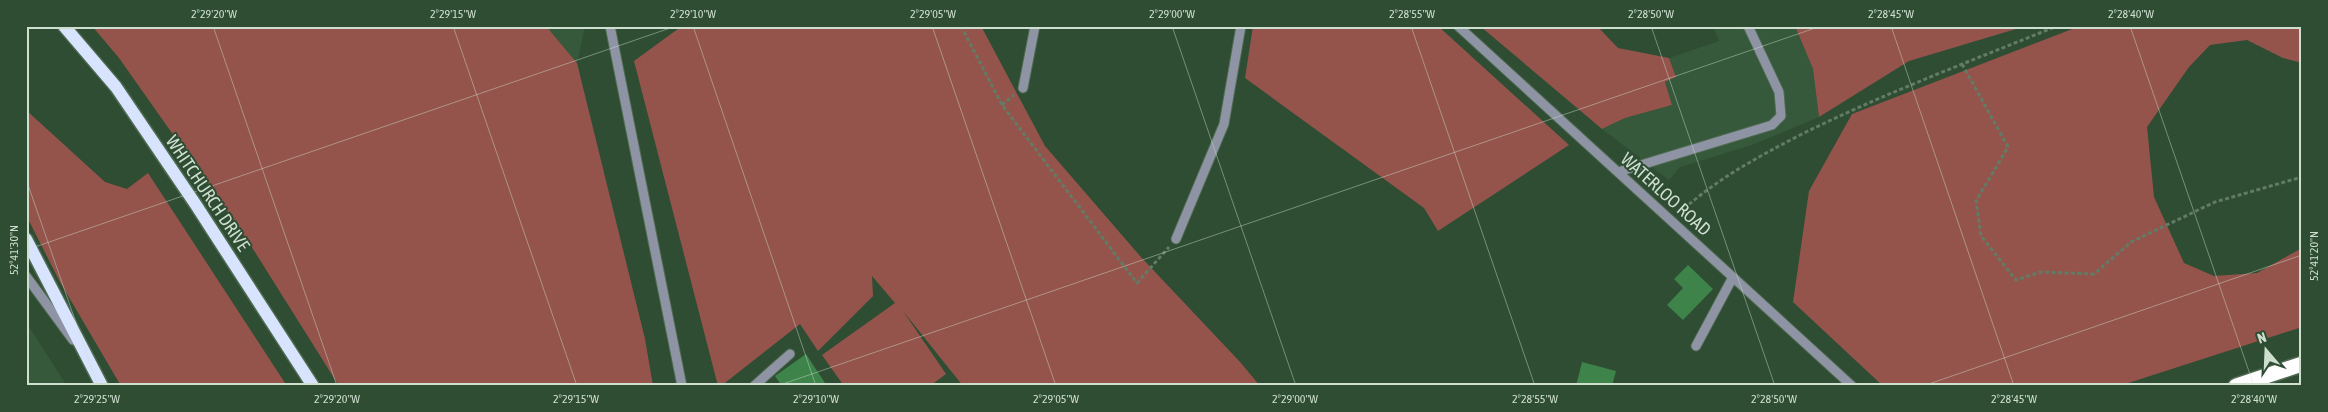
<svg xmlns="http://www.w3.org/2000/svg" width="2328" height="412" font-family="'Asap Condensed',sans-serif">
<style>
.built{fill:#35593a}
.green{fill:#94544c}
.building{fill:#3d834a}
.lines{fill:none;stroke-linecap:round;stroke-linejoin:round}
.minor-casing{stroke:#4f6a52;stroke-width:11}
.major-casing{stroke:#4f6a52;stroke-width:15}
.highway-casing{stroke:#4f6a52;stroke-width:18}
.path{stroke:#627b65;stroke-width:3;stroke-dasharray:4 2.5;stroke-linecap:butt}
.minor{stroke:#8e94a4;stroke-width:9}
.major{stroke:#d8e3fd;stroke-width:12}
.highway{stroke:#fff;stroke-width:15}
.ticks{fill:none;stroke:#cedfd0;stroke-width:1;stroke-opacity:0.45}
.labels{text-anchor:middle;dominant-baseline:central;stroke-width:4;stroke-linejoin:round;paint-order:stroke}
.street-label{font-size:18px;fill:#cedfd0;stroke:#2f4d33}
.neatline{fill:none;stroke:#cedfd0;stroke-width:2}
.ticks-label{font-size:12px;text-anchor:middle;fill:#cedfd0}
</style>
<rect width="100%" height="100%" fill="#2f4d33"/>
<!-- built -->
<path class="built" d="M546,26H585L577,63Z
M1713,26H1795L1813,69L1819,117L1752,145L1680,167L1669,180L1602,129L1625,118L1672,105L1665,82L1676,77L1669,58L1719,41Z
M26,322L67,386H26Z"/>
<!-- green -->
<path class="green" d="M92,26H546L577,63L645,339L653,386H339L248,241L119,58Z
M682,26H981L1045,146L1140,256L1241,363L1260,386H963L903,311L946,374L930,386H844L822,355L895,303L872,276L873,296L818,351L800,324L721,386H718L634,61Z
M1253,26H1438L1569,145L1438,231L1424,208L1245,78Z
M1480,26H1597L1618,48L1669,58L1676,77L1665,82L1672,105L1625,118L1602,129Z
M1795,26H2026L1909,61L1819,117L1813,69Z
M2080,26H2302V63L2283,58L2247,40L2210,45L2189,67L2147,127L2154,197L2184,263L2214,276L2257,273L2302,248V327L2119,386H1883L1793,302L1809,191L1852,114Z
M26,110L105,182L127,189L148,173L287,386H121L60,282L26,215Z"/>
<!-- building -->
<path class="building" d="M1688,265L1713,289L1683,320L1667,305L1683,288L1674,279Z
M806,354L827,386H782L775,376Z
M1582,362L1616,371L1612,386H1576Z"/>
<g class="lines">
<!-- minor casing -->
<g class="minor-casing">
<path id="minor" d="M610,26L682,386
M1458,26L1852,386
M1023,88L1035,26
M1618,172L1772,125L1781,116L1779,92L1748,26
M1176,239L1224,124L1241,26
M26,276L73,340
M1696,346L1733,277
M754,386L790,354"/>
</g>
<!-- major casing -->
<g class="major-casing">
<path id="major" d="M64,26L116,87L196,205L313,386
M26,239L102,386"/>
</g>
<!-- highway casing -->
<g class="highway-casing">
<path id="highway" d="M2236,386L2302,364"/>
</g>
<!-- path -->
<path class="path" d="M961,26L1002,105L1137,283L1169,247
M1962,64L2008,147L1976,201L1981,236L2016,280L2041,272L2094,274L2131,242L2215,202L2302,177
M1002,105L1014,95
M1679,213C1718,178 1756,158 1802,134C1885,93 1971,61 2057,26"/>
<!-- minor -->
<use href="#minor" class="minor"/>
<!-- major -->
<use href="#major" class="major"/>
<!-- highway -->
<use href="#highway" class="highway"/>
</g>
<!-- ticks -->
<path class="ticks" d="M213,26L337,386M453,26L577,386M693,26L816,386M932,26L1056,386M1172,26L1296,386M1411,26L1535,386M1651,26L1775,386M1891,26L2014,386M2130,26L2254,386M26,179L98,386M26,250L676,26M777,386L1821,26M1923,386L2302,255"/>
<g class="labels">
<!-- street labels -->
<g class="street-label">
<text transform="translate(208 193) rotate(56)">WHITCHURCH DRIVE</text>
<text transform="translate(1666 194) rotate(42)">WATERLOO ROAD</text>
</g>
</g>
<!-- border -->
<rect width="2328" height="412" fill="none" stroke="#2f4d33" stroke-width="55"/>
<!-- north arrow -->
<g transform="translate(2266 350) rotate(341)" stroke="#2f4d33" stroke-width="4" paint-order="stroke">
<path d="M0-4L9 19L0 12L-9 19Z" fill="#cedfd0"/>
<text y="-8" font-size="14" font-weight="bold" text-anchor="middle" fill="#cedfd0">N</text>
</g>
<rect x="28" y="28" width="2272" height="356" class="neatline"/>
<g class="ticks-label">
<text x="214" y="18">2°29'20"W</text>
<text x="453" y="18">2°29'15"W</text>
<text x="693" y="18">2°29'10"W</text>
<text x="933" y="18">2°29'05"W</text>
<text x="1172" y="18">2°29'00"W</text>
<text x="1412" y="18">2°28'55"W</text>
<text x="1651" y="18">2°28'50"W</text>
<text x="1891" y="18">2°28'45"W</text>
<text x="2131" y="18">2°28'40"W</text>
<text transform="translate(14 250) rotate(-90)" y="4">52°41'30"N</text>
<text transform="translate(2314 256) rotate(-90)" y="4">52°41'20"N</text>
<text x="97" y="403">2°29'25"W</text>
<text x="337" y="403">2°29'20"W</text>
<text x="576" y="403">2°29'15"W</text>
<text x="816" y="403">2°29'10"W</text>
<text x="1056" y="403">2°29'05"W</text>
<text x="1295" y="403">2°29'00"W</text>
<text x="1535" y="403">2°28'55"W</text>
<text x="1774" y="403">2°28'50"W</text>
<text x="2014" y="403">2°28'45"W</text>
<text x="2254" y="403">2°28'40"W</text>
</g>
</svg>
